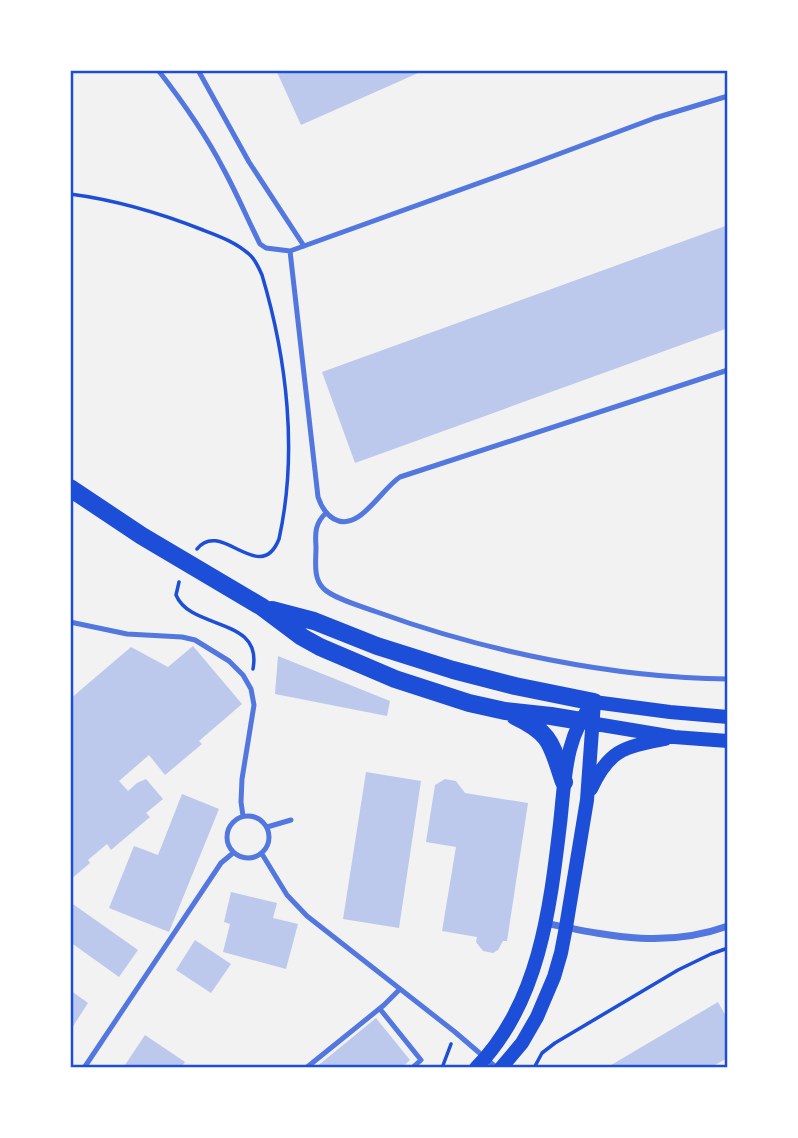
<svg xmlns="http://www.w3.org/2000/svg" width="798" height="1138" font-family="'Alegreya Sans',sans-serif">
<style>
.building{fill:#bdc9ec}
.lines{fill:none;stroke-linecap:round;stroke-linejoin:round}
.path{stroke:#1d4ed8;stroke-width:3.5}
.service{stroke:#5277de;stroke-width:5}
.minor{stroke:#5277de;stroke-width:7}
.secondary{stroke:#1d4ed8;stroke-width:14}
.trunk{stroke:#1d4ed8;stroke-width:18}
.neatline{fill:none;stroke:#1d4ed8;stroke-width:2.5}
</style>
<rect width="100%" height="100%" fill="#f2f2f2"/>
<!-- building -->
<path class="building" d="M276,70H425L301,125Z
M728,225V328L355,463L322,372Z
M193,646L242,704L199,741L202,744L165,775L149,755L119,781L128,791L137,783L146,779L163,799L146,813L150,817L111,850L107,844L88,860L90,863L70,880V699L131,647L168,667Z
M278,656L390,701L387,716L275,694Z
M366,772L421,781L399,928L343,919Z
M445,779L456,781L465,793L528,803L507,941H503L498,950L493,953L483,951L476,942L477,937L442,931L456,847L426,842L435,785Z
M182,794L219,809L169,932L109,908L134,846L158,855Z
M231,892L277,903L273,918L298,924L286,969L223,952L230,924L224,922Z
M70,902L138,950L119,977L70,942Z
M195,940L231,964L211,993L176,970Z
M70,990L88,1003L70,1031Z
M718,1002L728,1020V1041L725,1043L728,1048V1058L709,1068H606Z
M376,1018L410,1060L401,1068H315Z
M145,1035L185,1062L181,1068H123Z"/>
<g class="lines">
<!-- path -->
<path class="path" d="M70,194C116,200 160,213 203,230C219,236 238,243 251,256C256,261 259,268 262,275C287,359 298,453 279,539C260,587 221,518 197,549
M179,582L176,595C191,631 263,616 253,669
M442,1068L451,1044
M534,1068L542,1053L555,1043L678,970L711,954L728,948"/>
<!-- service -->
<path class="service" d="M158,70C183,102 206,135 224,170C237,194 248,220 260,244L266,248L290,251L532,164L655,118L728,96
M198,70L249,162L304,246
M290,251L318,497C321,506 325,514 334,519C359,533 381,489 400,477L728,370
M326,513C315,523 315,533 316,547C316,561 313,578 323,588C332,598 363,607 377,612C484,651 613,678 728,679
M70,622L127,634L182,637L195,640L229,661L243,675L251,689L254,705L242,779L241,802L243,816
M227 837a21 21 0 1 1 42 0a21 21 0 1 1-42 0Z
M267,827L291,820
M262,854L287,895L307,916L455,1032L497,1068
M380,1009L421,1060L412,1068
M84,1068L221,863L233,853
M306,1068L384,1005L400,989"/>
<!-- minor -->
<path class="minor" d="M545,923C609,936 664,949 728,926"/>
<!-- secondary -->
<path class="secondary" d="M594,702L670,712L728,717
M584,722L674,737L728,741
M591,789C609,749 625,747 665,739
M476,1068C539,1004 550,909 560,824C565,781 564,736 594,702
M501,1068L522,1043L537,1017L554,977L561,953L566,927L587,800L594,702"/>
<!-- trunk -->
<path class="trunk" d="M70,488L142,536L262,607L302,637L320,647L395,679L469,703L505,711L551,716L581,721
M272,610L314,621L377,646L453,670L515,686L594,702
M515,716C553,734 551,745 564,782"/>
</g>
<!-- border -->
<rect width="798" height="1138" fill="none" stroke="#ffffff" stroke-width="144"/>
<rect x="72" y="72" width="654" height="994" class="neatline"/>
</svg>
